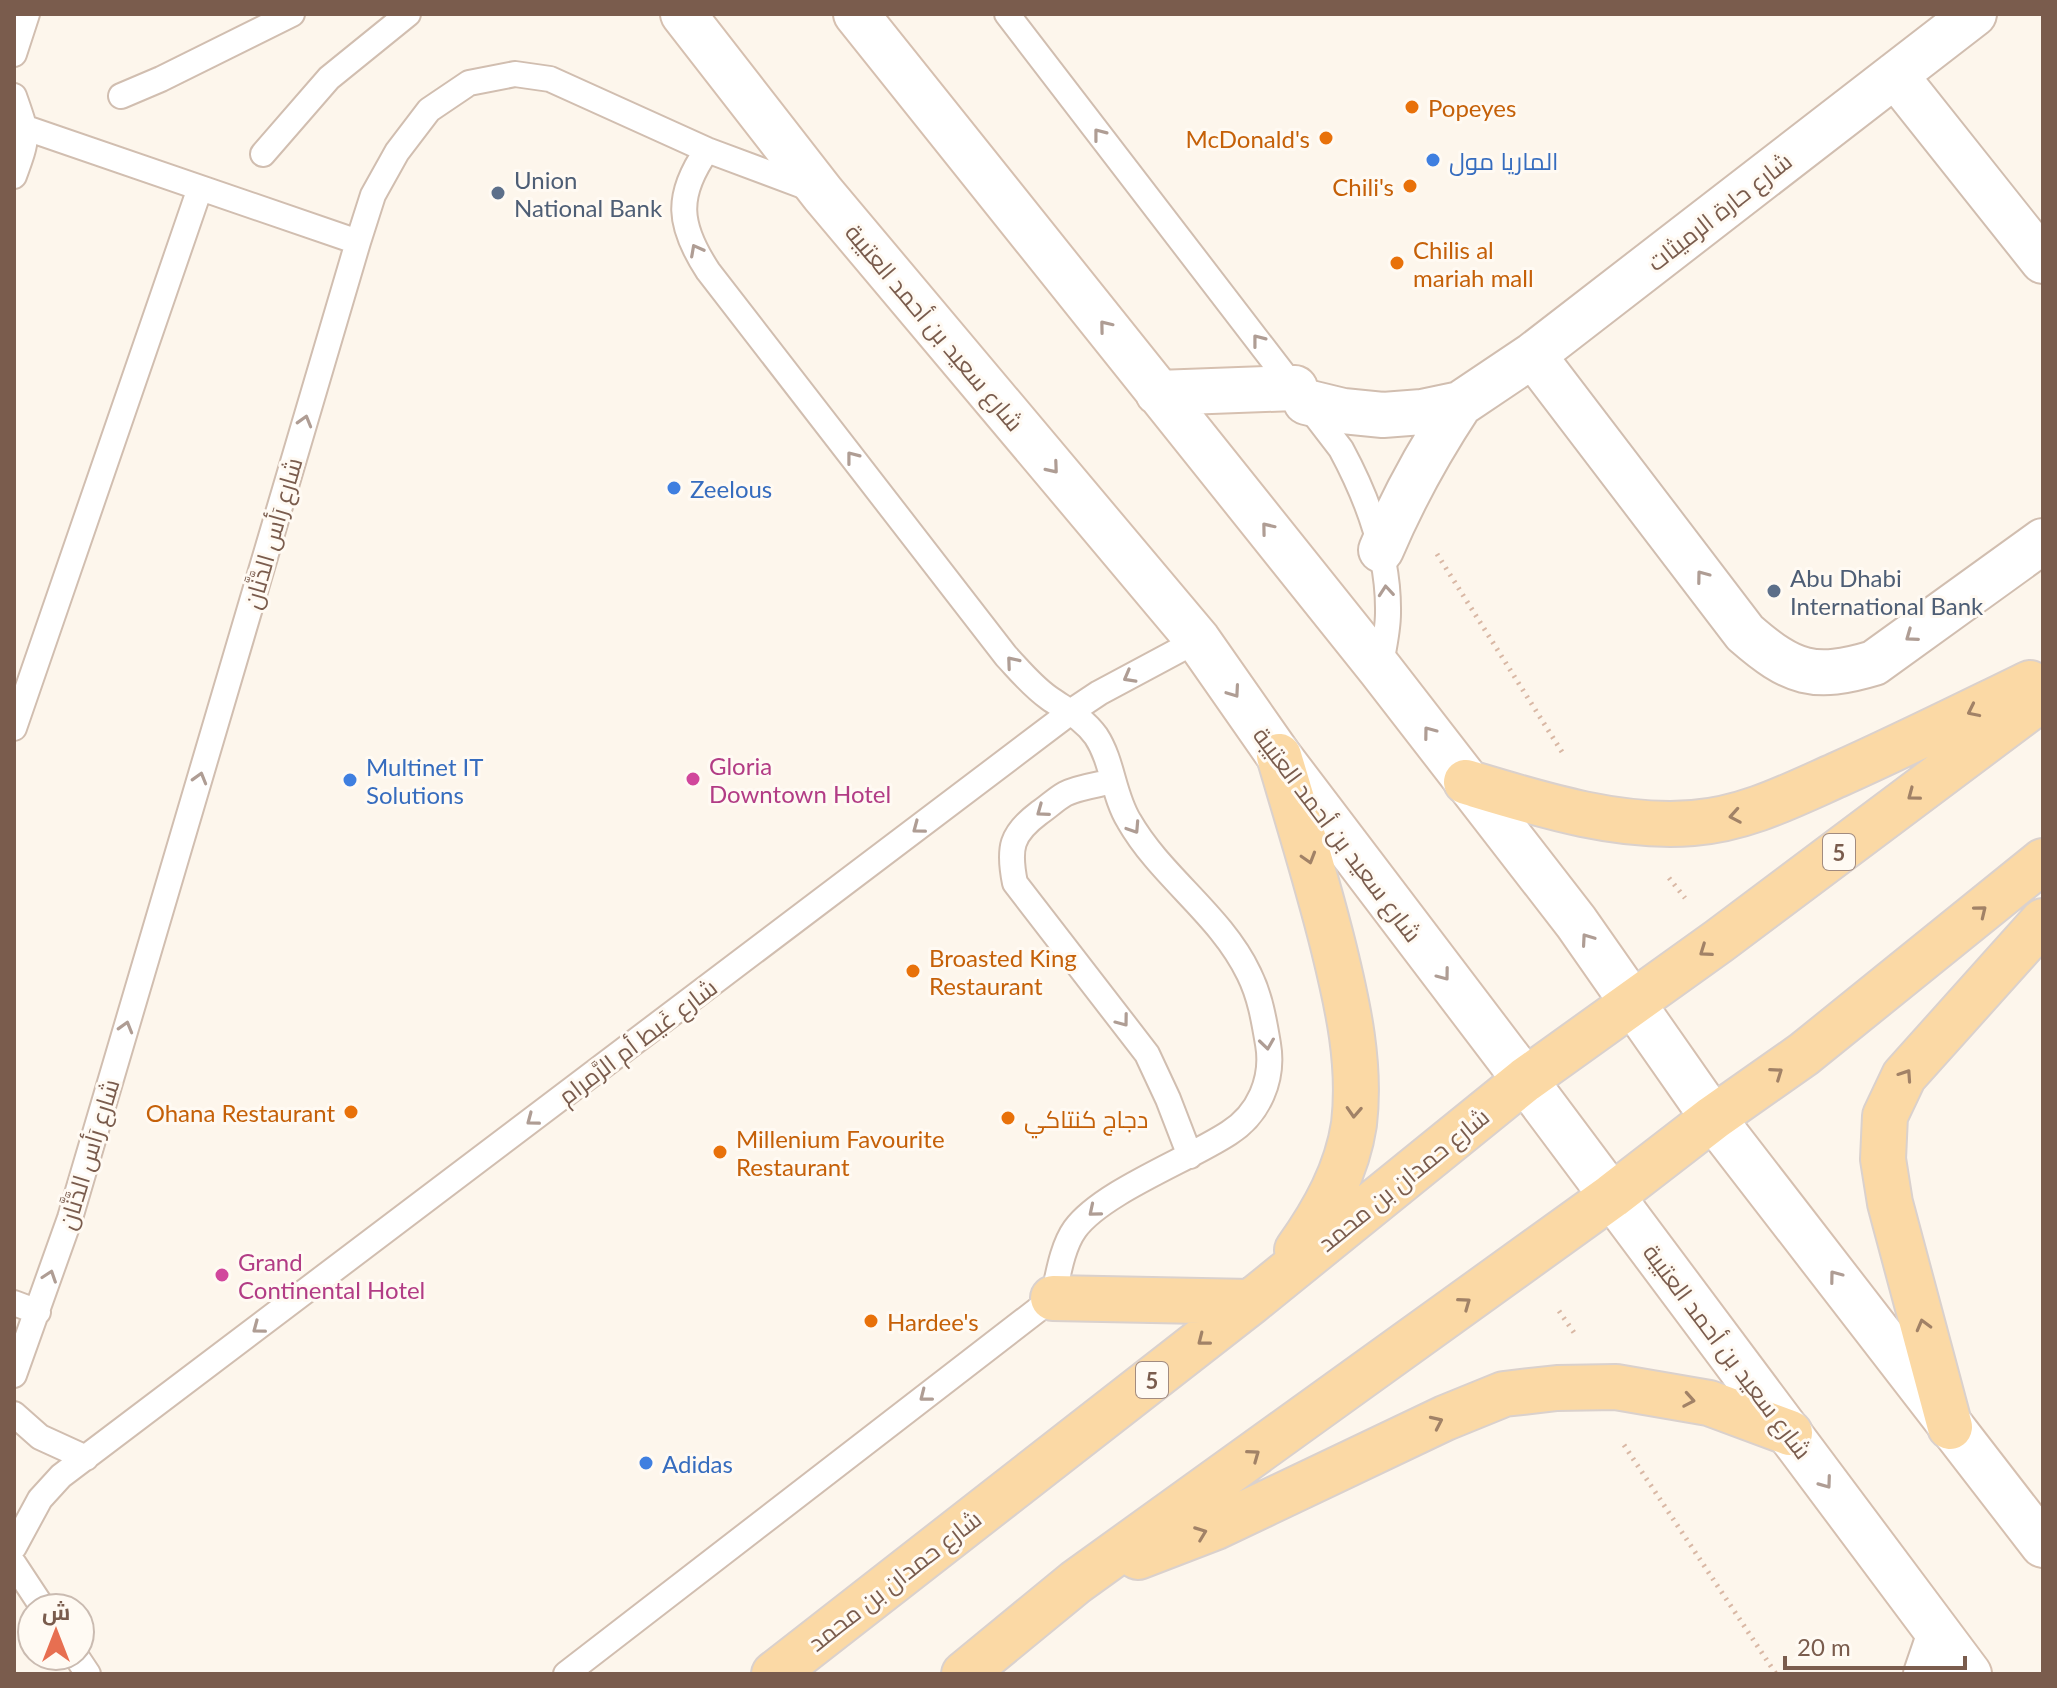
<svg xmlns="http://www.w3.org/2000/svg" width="2057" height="1688" font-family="Lato,Cairo,sans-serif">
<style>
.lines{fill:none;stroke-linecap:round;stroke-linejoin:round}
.service-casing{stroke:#d1beb0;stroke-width:28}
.minor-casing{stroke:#d1beb0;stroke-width:48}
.secondary-casing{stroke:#d6c0b0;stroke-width:48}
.primary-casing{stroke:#dad1cd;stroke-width:48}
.path{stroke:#d9b8a5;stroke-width:5;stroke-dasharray:2 6;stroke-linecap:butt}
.service{stroke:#fff;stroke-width:24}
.minor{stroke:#fff;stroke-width:44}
.secondary{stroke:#fff;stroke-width:44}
.primary{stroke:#fbd9a5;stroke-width:44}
.oneway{stroke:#af9d94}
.oneway2{stroke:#a18267}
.food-dot{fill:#e8710a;stroke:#fffaf3;stroke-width:3}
.shop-dot{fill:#3f7fe0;stroke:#fffaf3;stroke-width:3}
.service-dot{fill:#5c6f8a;stroke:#fffaf3;stroke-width:3}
.hotel-dot{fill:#d1479c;stroke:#fffaf3;stroke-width:3}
.labels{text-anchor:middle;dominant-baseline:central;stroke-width:6;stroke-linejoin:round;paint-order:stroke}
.shield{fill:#fffaf3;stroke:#a28b7f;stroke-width:2}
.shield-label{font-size:22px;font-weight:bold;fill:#7a5c4d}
.food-label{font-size:24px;fill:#c56008;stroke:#fffaf3;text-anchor:start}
.shop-label{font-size:24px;fill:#366cbe;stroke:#fffaf3;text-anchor:start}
.service-label{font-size:24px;fill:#4e5e75;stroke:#fffaf3;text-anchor:start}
.street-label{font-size:24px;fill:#7a5c4d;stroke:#fffaf3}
.hotel-label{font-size:24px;fill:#b23c85;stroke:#fffaf3;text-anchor:start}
</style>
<rect width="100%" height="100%" fill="#fdf6ec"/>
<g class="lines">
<!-- service casing -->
<g class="service-casing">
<path id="service" d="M1007,14L1341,449C1368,499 1389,555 1388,613C1388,632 1383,651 1380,669
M14,54L27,14
M14,96C28,136 29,135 14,176
M121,96L161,79L292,14
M26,128L358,242
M263,154L329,78L408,14
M14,728L200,188
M1113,781C1098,785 1078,787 1065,794C1056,799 1048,807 1039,813C1011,834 1008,848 1015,883L1147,1054L1168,1099L1190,1156
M14,1303L38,1312
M14,1375L70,1218L358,242L373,195L397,152L429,110L469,83L515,74L550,79L707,150L814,190
M14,1414L40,1437L86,1458
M14,1547L40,1499L61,1476L1072,711L1099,693L1198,640
M14,1564L43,1608
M76,1656L88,1674
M566,1674L1053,1298C1058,1276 1062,1247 1075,1229C1102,1192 1188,1160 1229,1133C1259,1114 1274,1079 1268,1044C1264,1020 1260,996 1249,974C1221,915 1161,877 1129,821C1113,795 1113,762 1096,736C1083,718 1066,710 1049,698C1032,686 1020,671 1006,656L708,271C678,225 675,196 707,150"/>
</g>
<!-- minor casing -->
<g class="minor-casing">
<path id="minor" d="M1895,75L2043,261
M1533,355L1745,633C1792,674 1814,681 1874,663L2043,541
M1306,402L1343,411L1383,415L1422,412L1460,404L1533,355L1974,14
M1381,550C1403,498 1429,451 1460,404
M1926,1674L1939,1636"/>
</g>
<!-- secondary casing -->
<g class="secondary-casing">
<path id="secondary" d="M683,14L823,194L1198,640L1279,756L1525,1080L1969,1674
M856,14L1380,669L1576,922L1713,1118L2043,1545
M1158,393L1295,388"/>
</g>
<!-- primary casing -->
<g class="primary-casing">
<path id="primary" d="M1279,756C1298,820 1318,884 1334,949C1348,1006 1361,1065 1354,1124C1347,1171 1324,1212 1297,1250
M1466,782C1539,804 1617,829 1693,823C1745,819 1790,796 1837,775C1902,746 1966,714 2030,683
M1053,1298L1251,1302
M1950,1427L1890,1203L1883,1159L1885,1116L1904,1076L2043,921
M1138,1557L1216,1527L1445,1418L1504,1394L1557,1388L1616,1387L1709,1403L1790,1433
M774,1674L1251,1302L1525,1080L1719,941L2043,698
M964,1674L1076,1582L1612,1196L1713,1118L1804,1054L2043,861"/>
</g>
<!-- path -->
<path class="path" d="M1437,554L1562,752
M1669,878L1685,898
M1559,1311L1575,1334
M1624,1445L1776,1674"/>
<!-- service -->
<use href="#service" class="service"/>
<!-- minor -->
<use href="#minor" class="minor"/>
<!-- secondary -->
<use href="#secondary" class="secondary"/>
<!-- primary -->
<use href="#primary" class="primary"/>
</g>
<!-- one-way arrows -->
<defs><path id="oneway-chevron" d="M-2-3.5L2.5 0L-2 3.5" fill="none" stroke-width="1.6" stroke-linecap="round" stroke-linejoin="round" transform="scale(2)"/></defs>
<g class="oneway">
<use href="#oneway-chevron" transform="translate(1099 134) rotate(-128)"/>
<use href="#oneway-chevron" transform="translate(696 250) rotate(-118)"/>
<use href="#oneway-chevron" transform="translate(1105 326) rotate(-129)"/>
<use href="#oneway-chevron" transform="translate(1258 340) rotate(-128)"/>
<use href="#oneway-chevron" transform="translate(305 421) rotate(-74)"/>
<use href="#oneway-chevron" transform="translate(852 457) rotate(-128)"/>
<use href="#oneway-chevron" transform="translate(1053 468) rotate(50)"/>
<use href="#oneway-chevron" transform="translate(1267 528) rotate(-129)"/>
<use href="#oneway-chevron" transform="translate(1702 576) rotate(-127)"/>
<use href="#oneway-chevron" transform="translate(1386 591) rotate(-95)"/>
<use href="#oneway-chevron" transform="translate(1911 636) rotate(144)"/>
<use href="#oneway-chevron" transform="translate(1012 662) rotate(-130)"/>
<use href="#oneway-chevron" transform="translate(1129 677) rotate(151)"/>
<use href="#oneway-chevron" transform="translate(1234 692) rotate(55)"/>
<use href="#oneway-chevron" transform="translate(1429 732) rotate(-127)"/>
<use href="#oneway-chevron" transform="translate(200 778) rotate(-74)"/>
<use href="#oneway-chevron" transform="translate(1042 811) rotate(144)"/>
<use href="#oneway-chevron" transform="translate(918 828) rotate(143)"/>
<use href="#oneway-chevron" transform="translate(1134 828) rotate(57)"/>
<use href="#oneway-chevron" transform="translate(1587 939) rotate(-125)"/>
<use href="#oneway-chevron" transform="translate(1444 975) rotate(53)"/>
<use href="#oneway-chevron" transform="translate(1123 1021) rotate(53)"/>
<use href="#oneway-chevron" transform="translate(126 1027) rotate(-74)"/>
<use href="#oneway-chevron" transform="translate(1267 1044) rotate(82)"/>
<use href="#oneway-chevron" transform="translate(532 1120) rotate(143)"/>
<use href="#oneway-chevron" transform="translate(1094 1211) rotate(140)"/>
<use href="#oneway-chevron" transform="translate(50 1276) rotate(-71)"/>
<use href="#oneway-chevron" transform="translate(1835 1276) rotate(-127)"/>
<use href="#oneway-chevron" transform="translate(258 1328) rotate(143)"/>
<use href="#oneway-chevron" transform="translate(925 1396) rotate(142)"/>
<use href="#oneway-chevron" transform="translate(1826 1483) rotate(54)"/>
</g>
<g class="oneway2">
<use href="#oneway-chevron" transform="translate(1973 711) rotate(154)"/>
<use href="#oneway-chevron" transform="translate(1913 795) rotate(143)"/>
<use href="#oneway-chevron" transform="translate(1735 816) rotate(170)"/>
<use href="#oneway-chevron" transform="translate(1309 858) rotate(73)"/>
<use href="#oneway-chevron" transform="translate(1981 911) rotate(-39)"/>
<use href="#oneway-chevron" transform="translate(1705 951) rotate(145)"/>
<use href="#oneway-chevron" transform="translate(1777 1073) rotate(-35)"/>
<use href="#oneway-chevron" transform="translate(1906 1075) rotate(-56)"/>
<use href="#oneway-chevron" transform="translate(1354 1112) rotate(93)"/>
<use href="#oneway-chevron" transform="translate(1465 1303) rotate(-36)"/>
<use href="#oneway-chevron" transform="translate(1923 1325) rotate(-105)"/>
<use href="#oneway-chevron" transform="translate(1203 1340) rotate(142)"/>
<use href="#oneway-chevron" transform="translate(1689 1400) rotate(10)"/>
<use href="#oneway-chevron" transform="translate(1437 1422) rotate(-25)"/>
<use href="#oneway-chevron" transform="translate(1254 1455) rotate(-36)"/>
<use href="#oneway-chevron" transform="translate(1201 1533) rotate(-21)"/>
</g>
<!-- markers -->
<g class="food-dot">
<circle cx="1412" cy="107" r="8"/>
<circle cx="1326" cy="138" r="8"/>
<circle cx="1410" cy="186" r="8"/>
<circle cx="1397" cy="263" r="8"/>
<circle cx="913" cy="971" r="8"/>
<circle cx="351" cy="1112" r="8"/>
<circle cx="1008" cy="1118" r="8"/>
<circle cx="720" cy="1152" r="8"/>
<circle cx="871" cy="1321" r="8"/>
</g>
<g class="shop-dot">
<circle cx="1433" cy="160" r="8"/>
<circle cx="674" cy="488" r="8"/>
<circle cx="350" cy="780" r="8"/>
<circle cx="646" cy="1463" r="8"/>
</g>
<g class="service-dot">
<circle cx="498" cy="193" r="8"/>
<circle cx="1774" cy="591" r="8"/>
</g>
<g class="hotel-dot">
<circle cx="693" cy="779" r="8"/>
<circle cx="222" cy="1275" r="8"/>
</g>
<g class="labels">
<!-- shield labels -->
<g class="shield">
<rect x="1823" y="834" width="32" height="36" rx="6"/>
<rect x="1136" y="1362" width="32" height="36" rx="6"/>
</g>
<g class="shield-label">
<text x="1839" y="852">5</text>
<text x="1152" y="1380">5</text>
</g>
<!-- food labels -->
<g class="food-label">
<text x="1428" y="107">Popeyes</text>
<text x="1310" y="138" text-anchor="end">McDonald's</text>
<text x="1394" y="186" text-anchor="end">Chili's</text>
<text x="1413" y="249">Chilis al<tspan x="1413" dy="28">mariah mall</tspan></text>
<text x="929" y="957">Broasted King<tspan x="929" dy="28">Restaurant</tspan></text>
<text x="335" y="1112" text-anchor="end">Ohana Restaurant</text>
<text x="1024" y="1118">دجاج كنتاكي</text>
<text x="736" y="1138">Millenium Favourite<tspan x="736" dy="28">Restaurant</tspan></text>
<text x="887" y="1321">Hardee's</text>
</g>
<!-- shop labels -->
<g class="shop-label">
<text x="1449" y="160">الماريا مول</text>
<text x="690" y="488">Zeelous</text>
<text x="366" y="766">Multinet IT<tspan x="366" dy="28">Solutions</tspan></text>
<text x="662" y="1463">Adidas</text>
</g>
<!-- service labels -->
<g class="service-label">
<text x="514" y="179">Union<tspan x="514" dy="28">National Bank</tspan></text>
<text x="1790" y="577">Abu Dhabi<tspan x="1790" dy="28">International Bank</tspan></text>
</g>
<!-- street labels -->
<g class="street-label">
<text transform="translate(1719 211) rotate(-38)">شارع حارة الرميثات</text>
<text transform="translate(935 327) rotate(50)">شارع سعيد بن أحمد العتيبة</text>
<text transform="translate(272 533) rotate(-74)">شارع رَأس الدَّنَّان</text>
<text transform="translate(1338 834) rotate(53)">شارع سعيد بن أحمد العتيبة</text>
<text transform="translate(637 1041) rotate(-37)">شارع غَيط أم الرَّمرام</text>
<text transform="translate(88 1154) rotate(-73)">شارع رَأس الدَّنَّان</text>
<text transform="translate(1403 1179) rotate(-39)">شارع حمدان بن محمد</text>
<text transform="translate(1728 1351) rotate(53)">شارع سعيد بن أحمد العتيبة</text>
<text transform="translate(894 1580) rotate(-38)">شارع حمدان بن محمد</text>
</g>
<!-- hotel labels -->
<g class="hotel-label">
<text x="709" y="765">Gloria<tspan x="709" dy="28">Downtown Hotel</tspan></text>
<text x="238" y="1261">Grand<tspan x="238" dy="28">Continental Hotel</tspan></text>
</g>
</g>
<!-- border -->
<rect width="2057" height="1688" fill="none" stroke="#7a5c4d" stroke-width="32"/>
<!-- north arrow -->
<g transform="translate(56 1632)"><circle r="38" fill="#fffaf3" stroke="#cabbb1" stroke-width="2"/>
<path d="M0-6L14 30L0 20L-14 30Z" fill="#e76f51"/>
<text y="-12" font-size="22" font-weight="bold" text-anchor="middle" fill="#7a5c4d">ش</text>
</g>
<!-- scale -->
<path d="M1785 1656v12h180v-12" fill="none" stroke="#7a5c4d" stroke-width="4"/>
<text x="1797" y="1656" font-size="24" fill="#7a5c4d" stroke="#fffaf3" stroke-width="6" paint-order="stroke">20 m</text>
</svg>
